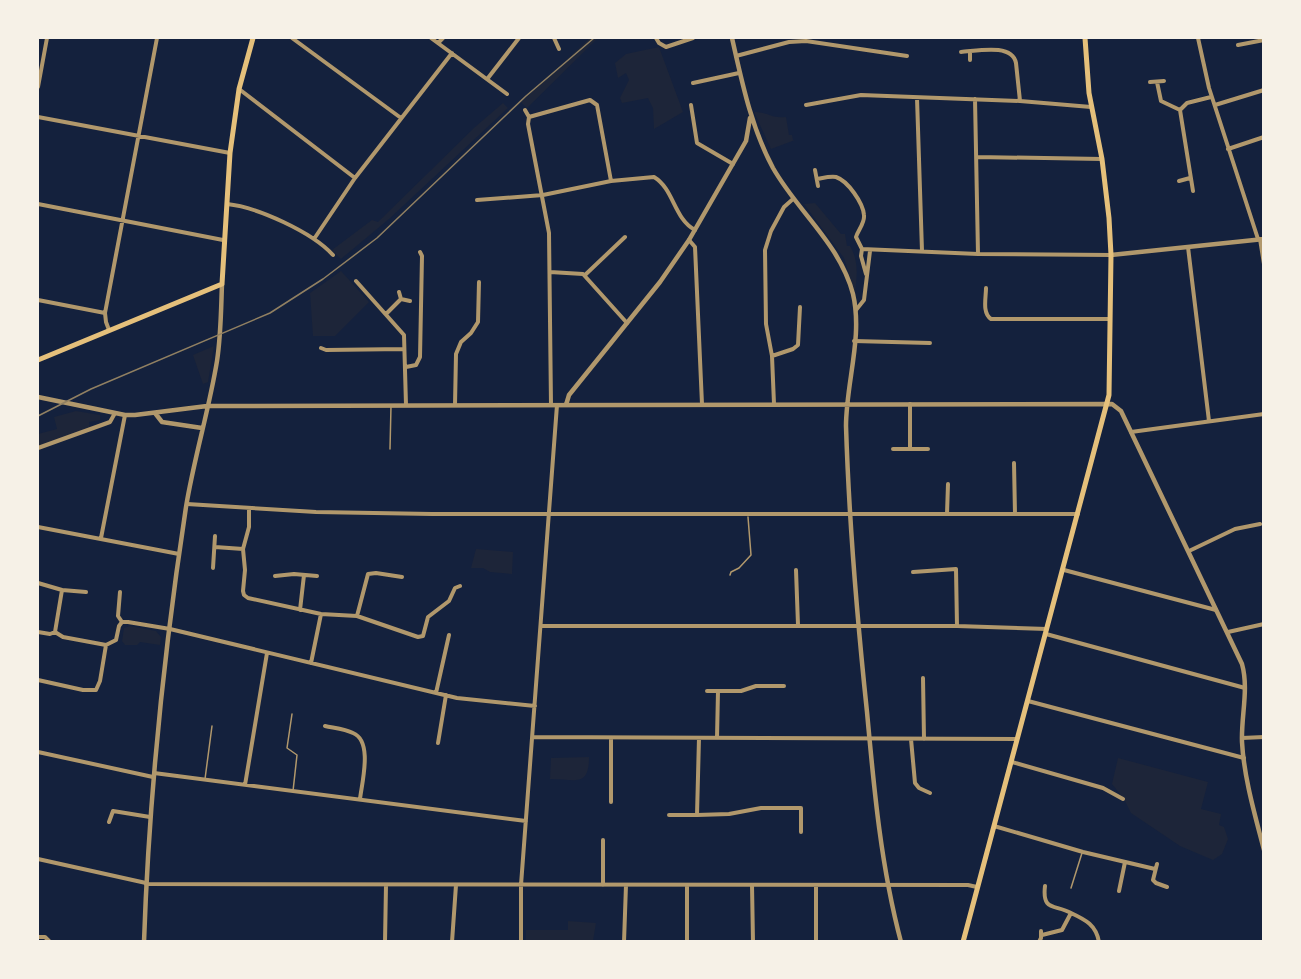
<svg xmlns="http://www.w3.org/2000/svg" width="1301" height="979" font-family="Signika,sans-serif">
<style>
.green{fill:#1d2539}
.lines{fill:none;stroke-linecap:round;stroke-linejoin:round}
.service{stroke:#b1986c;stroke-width:1.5}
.minor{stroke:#b1986c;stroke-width:4}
.tertiary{stroke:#b1986c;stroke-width:4.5}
.secondary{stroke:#e5c07b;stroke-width:5}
.primary{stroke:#e5c07b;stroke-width:5}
.rail{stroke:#918062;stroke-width:1.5}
</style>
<rect width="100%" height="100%" fill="#14213d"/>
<!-- green -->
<path class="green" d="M590,38H598L527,108L521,102Z
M659,47L683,112L654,129L653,108L648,98L622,103L620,98L629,80L626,73L618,78L615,63L626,54Z
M503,103L508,108L389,219L341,259L332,250L372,220L378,222L475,127Z
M754,112C768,112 771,119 786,117L789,135H792L793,140H795L771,149Z
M815,203L841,234H845L847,246H850C859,261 857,276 855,293L844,258L804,204Z
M341,271L369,302L335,336H313L310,293Z
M214,346L208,382L203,384L193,355Z
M76,411L100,415V420L89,422L90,429L38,448V434L57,429L54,417Z
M476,549L513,552L512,574L490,572L483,568H471Z
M130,626L156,631L161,637L160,645L140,642L137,645H125L122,641L124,628Z
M589,757C589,788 575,779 550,779L551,758Z
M1118,758L1208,782L1201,809L1221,814L1219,825L1224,827L1228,839L1222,854L1213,860L1180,846L1131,813L1124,799L1112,784Z
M568,921L596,923L593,941H526V930H568Z"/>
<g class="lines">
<!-- service -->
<path class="service" d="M390,449L391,406
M730,575L731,572L739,568L751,555L748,517
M292,714L287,748L297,755L293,791
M205,779L212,726
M1071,888L1082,853"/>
<!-- minor -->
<path class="minor" d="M292,38L401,118
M431,38L507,94
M554,38L559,49
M656,38L659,43L666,47L693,38
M1198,38L1209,88L1258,239
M438,43L443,38
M1238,45L1264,40
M961,52C977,51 1012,43 1016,63L1020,101
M970,52V60
M736,56L789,42L806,41L907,56
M488,78L519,38
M1150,82L1164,81
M1157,82L1161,101L1180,110
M693,83L739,73
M38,87L47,38
M239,89L355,178
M917,98L922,251
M975,99L978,254
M691,105L697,143L733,164
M806,105L861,95L1020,101L1091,107
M1215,105L1264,90
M525,110L529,117L528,124L549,233L551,405
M38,117L230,153
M529,117L590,100L597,105L611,181
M1228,149L1264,137
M977,157L1102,159
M815,170L818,186
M817,179C823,178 830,176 836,177C848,181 863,203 864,215C865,223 858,230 856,237L862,249
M1179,181L1190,178
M1193,191L1180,110L1187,103L1211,97
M477,200L543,195L611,181L654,177C674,189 674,219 695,230
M38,204L223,240
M227,204C257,207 312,232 333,255
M314,239L355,178L452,53
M1260,239L1264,264
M689,240L695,247L702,404
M1188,247L1209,421
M862,249L978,254L1111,255
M862,249L861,256L866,274
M550,272L583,274L627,323
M585,275L625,237
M356,281L404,335L406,405
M986,288C986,298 982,313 991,319H1110
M399,292L401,299L410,301
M38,300L105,313
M856,310L864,300L870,251
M386,314L401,299
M109,330L106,322L105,313L157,38
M854,341L930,343
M321,348L326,350L404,349
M772,356L793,349L798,345L800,307
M406,367L416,365L420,357L422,256L420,252
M774,404L772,356L766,324L765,250L771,231L784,207L793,199
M455,405L456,354L461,342L471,333L478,322L479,282
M1131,432L1264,414
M38,448L110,422L115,413
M893,449H928
M910,449V404
M1014,463L1015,514
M187,504L316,512L432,514H1078
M249,509V527L243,549L245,570L243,591L244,595L248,598L321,614L357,616L418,637L423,636L428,617L449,601L455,588L460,586
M947,514L948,484
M38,527L179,554
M101,538L125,415
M215,547L243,549
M1189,551L1235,529L1260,524
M213,568L215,536
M796,570L798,625
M1064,570L1216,610
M913,572L956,569L957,626
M275,576L294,574L317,576
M38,583L62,590L55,632L63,637L106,645L116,640L119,626L122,622H128L170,629L457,698L535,706
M62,590L86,592
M120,592L118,616L122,622
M300,610L304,575
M357,616L368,574L376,573L402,577
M541,626H957L1047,629
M38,632L50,634L55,632
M1228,632L1264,624
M1046,634L1245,688
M311,663L321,614
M923,678L924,739
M38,680L83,690H96L100,681L106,645
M707,691H741L756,686H784
M436,693L449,635
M1028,701L1244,758
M325,726C334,728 345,729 353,733C373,741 362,782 360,799
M533,737L1017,739
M611,738V802
M699,738L697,815L729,814L761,808H801V832
M717,738L718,691
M1242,738L1264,737
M911,739L915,783L919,788L930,793
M438,743L446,695
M38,752L153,777
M1012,762L1103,788L1123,799
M154,773L526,821
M245,785L267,653
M669,815H697
M109,822L113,811L150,817
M994,826L1083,852L1155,869
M38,859L146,883
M1157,864L1153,880L1156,883L1167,887
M146,884L968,885L977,887
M603,885V840
M687,885V942
M752,885L753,942
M1045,886C1042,912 1055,904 1071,913
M1119,891L1125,862
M1042,935L1062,930L1071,913C1086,920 1096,925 1099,942
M38,937H45L50,942
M385,942L386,885
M452,942L456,885
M521,942V885L557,405
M624,942L626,885
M816,942V885
M1039,942L1041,938V931"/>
<!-- tertiary -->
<path class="tertiary" d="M732,38C742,82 751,127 773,168C798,212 840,244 853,294C863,337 846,383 846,426C849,522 857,617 867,712C874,789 881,867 901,942
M1111,255L1264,239
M38,397L125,415H135L207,406L1112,404L1121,411L1242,664C1249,689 1241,716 1242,742C1244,778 1255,815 1264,850
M566,405L569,395L660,282L689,240L746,141L750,118
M155,413L162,422L202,428
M144,942C149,796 164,651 186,507C194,458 209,410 217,361C221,335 221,309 222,284"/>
<!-- secondary -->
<path class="secondary" d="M38,360L222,284L230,153L239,89L253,38"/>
<!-- primary -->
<path class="primary" d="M963,942L1109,395L1111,255L1109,218L1102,159L1089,93L1085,38"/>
<!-- rail -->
<path class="rail" d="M38,416L91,389L270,313L323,279L377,238L526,96L594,38"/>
</g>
<!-- border -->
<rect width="1301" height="979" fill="none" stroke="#f6f1e7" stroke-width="78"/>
</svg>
